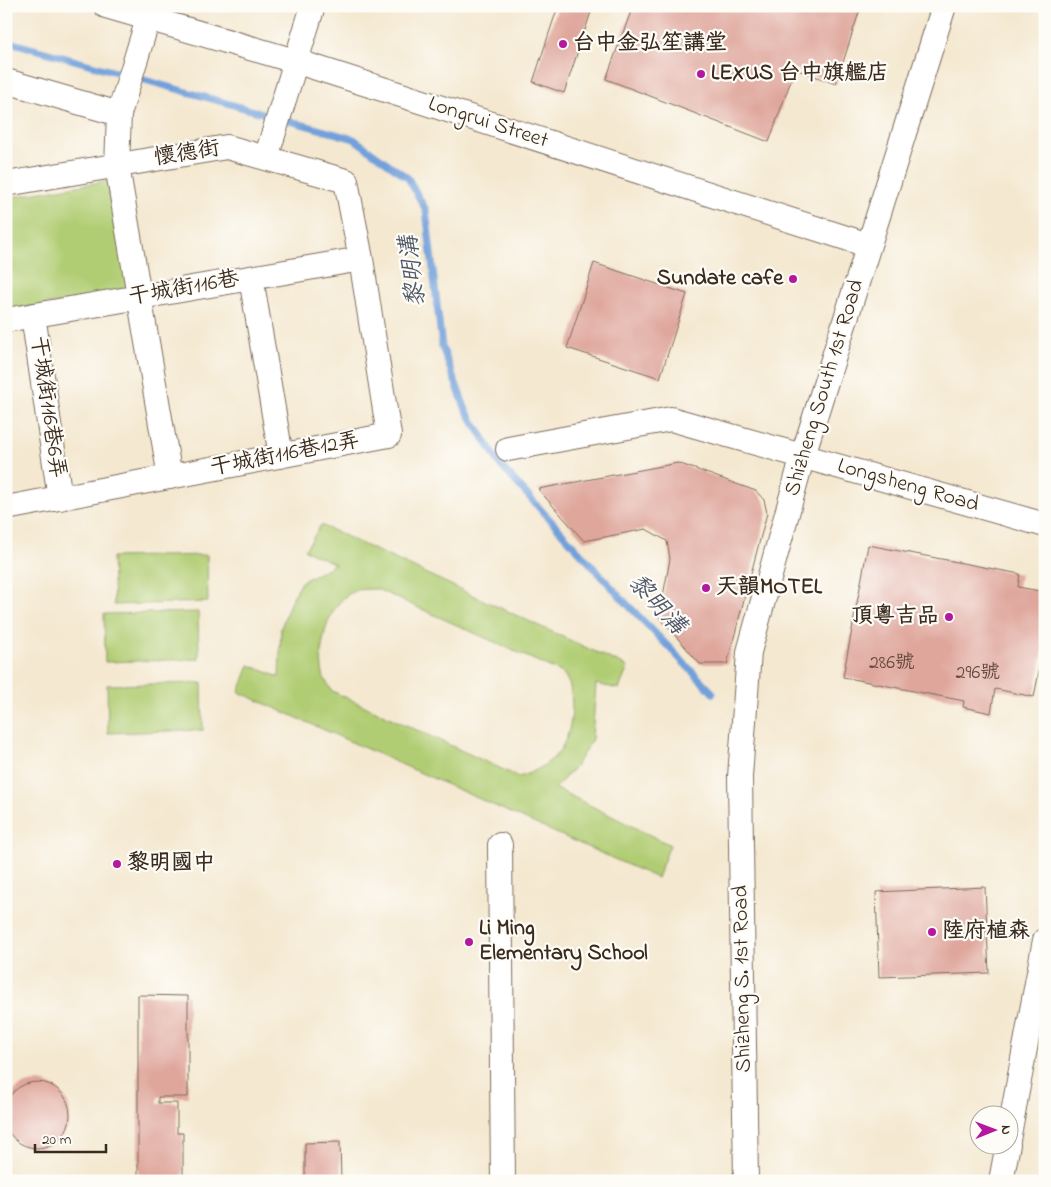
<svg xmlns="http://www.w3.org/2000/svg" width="1051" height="1187" font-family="'Indie Flower','LXGW WenKai TC',sans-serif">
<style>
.green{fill:#b1cd73;stroke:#767c48;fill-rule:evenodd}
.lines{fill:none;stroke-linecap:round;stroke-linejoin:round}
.stream{stroke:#72a0da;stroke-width:7}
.building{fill:#dfa69b}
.minor-casing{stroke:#7c6c5c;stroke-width:26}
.minor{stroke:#fff;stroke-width:24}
.poi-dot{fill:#b5179e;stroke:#fdfcf7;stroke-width:2}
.labels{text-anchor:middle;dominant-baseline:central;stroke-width:4.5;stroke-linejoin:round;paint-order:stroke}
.number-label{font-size:20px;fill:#64493d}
.poi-label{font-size:22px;font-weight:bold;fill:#3b2a1e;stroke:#fdfcf7;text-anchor:start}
.street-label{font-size:22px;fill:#3b2a1e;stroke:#fdfcf7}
.water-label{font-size:24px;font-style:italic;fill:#515969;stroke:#fdfcf7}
</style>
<rect width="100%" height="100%" fill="#fdfcf7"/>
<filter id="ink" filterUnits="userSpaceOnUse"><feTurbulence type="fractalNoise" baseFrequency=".02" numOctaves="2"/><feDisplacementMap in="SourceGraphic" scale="10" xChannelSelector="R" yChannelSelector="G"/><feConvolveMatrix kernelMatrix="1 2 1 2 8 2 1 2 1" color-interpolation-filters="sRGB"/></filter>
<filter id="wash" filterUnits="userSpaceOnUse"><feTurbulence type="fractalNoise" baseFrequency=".0096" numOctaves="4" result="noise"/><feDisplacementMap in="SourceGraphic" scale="20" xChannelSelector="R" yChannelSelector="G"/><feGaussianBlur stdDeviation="1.12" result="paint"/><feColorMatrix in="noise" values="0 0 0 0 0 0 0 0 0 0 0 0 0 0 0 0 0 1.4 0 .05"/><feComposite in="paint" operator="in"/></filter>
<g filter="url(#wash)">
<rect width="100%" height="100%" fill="#f4e8d0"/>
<!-- green -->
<path class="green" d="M113,180L134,291L6,311V198Z
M321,525L628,667L619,689L596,684L592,739L575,767L555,788L670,845L657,878L239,692L249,665L279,677L281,628L290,603L301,582L335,564L305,550ZM377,589L563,673C566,678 569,682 570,687C575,710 571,743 552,759C542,768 531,773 519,777L332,691C329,685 324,680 323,674C317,648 328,598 358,590C363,589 371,589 377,589Z
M207,555L208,602L114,605L112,557Z
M198,612L199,659L105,662L104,614Z
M202,683L203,730L108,733L107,685Z"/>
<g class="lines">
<!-- stream -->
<path class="stream" d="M6,41L354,139L408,178L426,210L442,347L466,410L501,466L627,604L713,693"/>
</g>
<g id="blocks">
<!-- building -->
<path class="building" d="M558,6H593L564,93L533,82Z
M633,6H861L836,84L795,69L769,142L606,79Z
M594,263L687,294L660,378L567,348Z
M678,463L756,491L764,500L767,513L727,664H700L659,617L670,559L667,541L646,529L584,541L538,489Z
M868,545L1020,574L1018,587L1045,592V641L1034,697L995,689L991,713L963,707L964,701L843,677Z
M985,887L989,973L879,977L876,892Z
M138,995L188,996V1097H158V1103H177V1133H183V1181H138Z
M4 1115a33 33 0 1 1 66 0a33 33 0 1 1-66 0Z
M340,1142L341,1181H305V1143Z"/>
</g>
</g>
<g filter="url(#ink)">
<use href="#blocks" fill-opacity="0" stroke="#7c6c5c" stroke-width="1"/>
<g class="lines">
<!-- minor casing -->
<g class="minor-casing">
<path id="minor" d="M106,6L295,61L868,245
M148,19L119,114L117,166L170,477
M6,81L119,114
M270,145L313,6
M6,184L227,147L346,181L361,259L389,435L6,508
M251,278L281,456
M33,315L60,498
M6,320L361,259
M508,449L671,419L1045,525
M500,845L503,1181
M1008,1140L1045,940
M746,1181L740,777L749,652L803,455L944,6
M1001,1181L1008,1144"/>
</g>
<!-- minor -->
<use href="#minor" class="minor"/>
</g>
</g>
<!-- markers -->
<g class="poi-dot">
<circle cx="563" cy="44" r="5"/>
<circle cx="701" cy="74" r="5"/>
<circle cx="793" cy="279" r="5"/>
<circle cx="706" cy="588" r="5"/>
<circle cx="949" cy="617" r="5"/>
<circle cx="117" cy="864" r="5"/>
<circle cx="932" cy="932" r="5"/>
<circle cx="469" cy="942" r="5"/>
</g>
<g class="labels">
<!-- number labels -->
<g class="number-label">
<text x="892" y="663">286號</text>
<text x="978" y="673">296號</text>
</g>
<!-- poi labels -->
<g class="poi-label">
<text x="573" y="44">台中金弘笙講堂</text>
<text x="711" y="74">LEXUS 台中旗艦店</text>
<text x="783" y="279" text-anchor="end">Sundate cafe</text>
<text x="716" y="588">天韻MOTEL</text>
<text x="939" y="617" text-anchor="end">頂粵吉品</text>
<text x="127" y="864">黎明國中</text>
<text x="479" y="929">Li Ming<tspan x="479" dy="25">Elementary School</tspan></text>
<text x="942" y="932">陸府植森</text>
</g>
<!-- street labels -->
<g class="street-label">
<text transform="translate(488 123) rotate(18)">Longrui Street</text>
<text transform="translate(187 154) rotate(-9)">懷德街</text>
<text transform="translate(184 289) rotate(-10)">干城街116巷</text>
<text transform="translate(825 388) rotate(-73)">Shizheng South 1st Road</text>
<text transform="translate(47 407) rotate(82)">干城街116巷6弄</text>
<text transform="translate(285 455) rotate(-11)">干城街116巷12弄</text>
<text transform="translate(908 486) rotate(16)">Longsheng Road</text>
<text transform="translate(743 979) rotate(-91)">Shizheng S. 1st Road</text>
</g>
<!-- water labels -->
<g class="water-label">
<text transform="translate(414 271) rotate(-97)">黎明溝</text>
<text transform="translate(656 605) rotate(47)">黎明溝</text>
</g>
</g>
<!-- margin -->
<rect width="1051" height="1187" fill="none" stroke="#fdfcf7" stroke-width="25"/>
<!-- north arrow -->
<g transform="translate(994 1130) rotate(89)"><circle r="24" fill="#fdfcf7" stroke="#afa8a0"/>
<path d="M0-4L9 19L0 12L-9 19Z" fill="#b5179e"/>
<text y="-8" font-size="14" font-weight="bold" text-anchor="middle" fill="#3b2a1e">N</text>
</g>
<!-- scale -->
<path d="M35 1144v8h71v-8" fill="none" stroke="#3b2a1e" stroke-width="2.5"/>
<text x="42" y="1144" font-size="15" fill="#3b2a1e" stroke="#fdfcf7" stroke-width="4" paint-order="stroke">20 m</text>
</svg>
